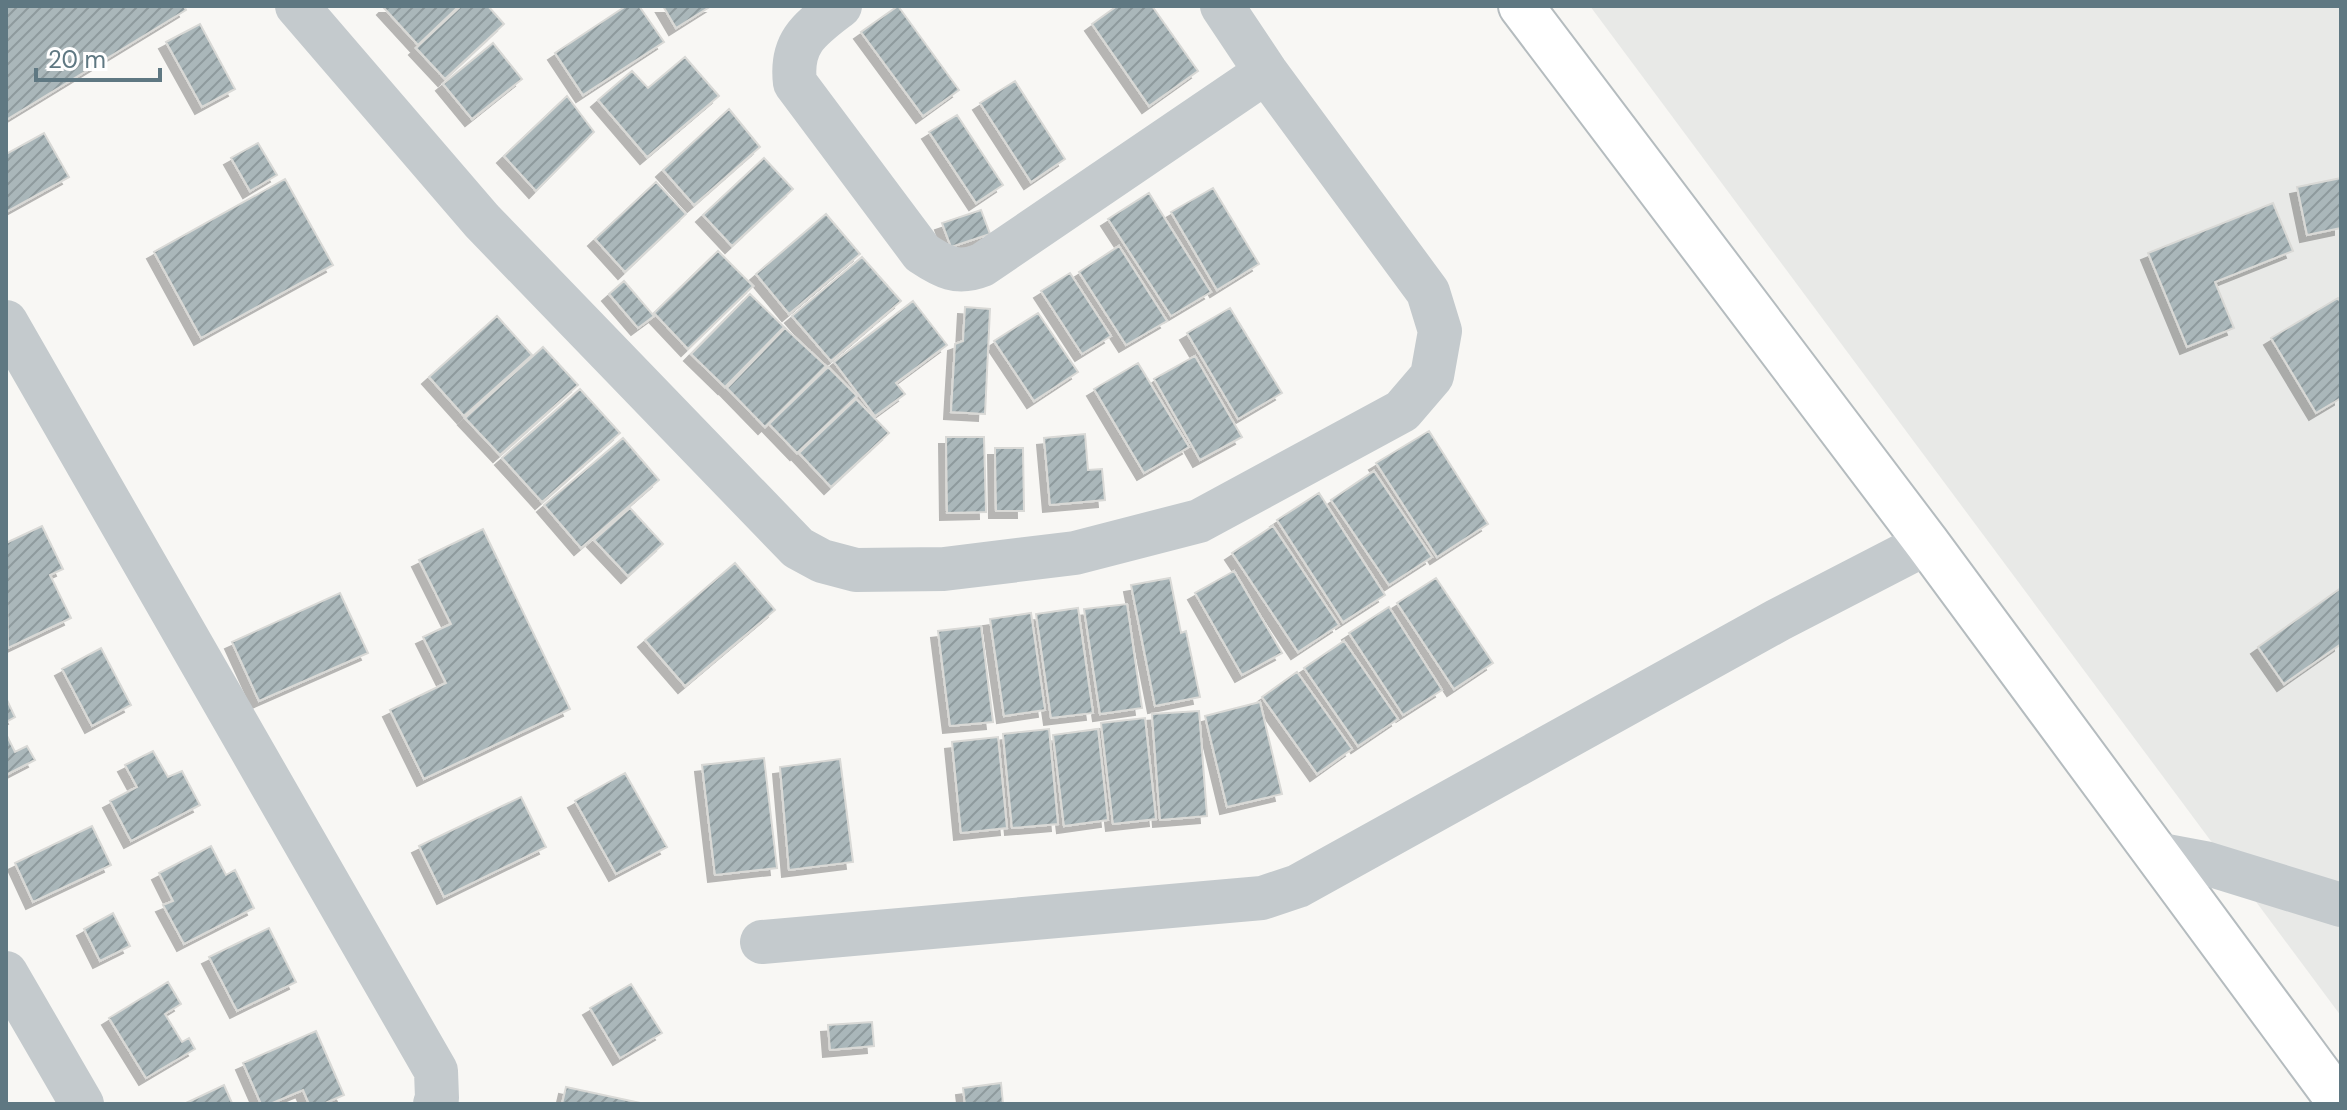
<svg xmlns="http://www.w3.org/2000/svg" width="2347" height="1110" font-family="'DM Sans',sans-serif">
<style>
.built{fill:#e8e9e7}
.building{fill:url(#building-hatch);stroke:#d9d9d6;stroke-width:2;filter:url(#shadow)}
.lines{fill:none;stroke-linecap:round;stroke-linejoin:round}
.major-casing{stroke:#b5bcbf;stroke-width:48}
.minor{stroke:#c4cacd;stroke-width:44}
.major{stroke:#fff;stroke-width:44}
</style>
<defs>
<pattern id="building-hatch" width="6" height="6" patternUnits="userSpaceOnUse" patternTransform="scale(2)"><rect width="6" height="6" fill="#aab7ba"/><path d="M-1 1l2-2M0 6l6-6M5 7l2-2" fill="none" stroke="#8e9a9d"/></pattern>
<filter id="shadow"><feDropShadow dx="-7" dy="7" stdDeviation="0" flood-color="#0004"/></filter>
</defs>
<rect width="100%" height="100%" fill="#f8f7f4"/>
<!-- built -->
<path class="built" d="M1590,6H2341V1016Z"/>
<!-- building -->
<path class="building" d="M6,6H184L186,10L6,120Z
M386,6H459L418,45L384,8Z
M461,6H488L504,24L445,79L416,48Z
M626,6H639L664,42L583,95L555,53Z
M663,6H711L676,28Z
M898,6L959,90L923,116L861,32Z
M1117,6H1152L1198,71L1149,106L1092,24Z
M200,24L235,89L202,107L166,42Z
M493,43L522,79L472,119L443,84Z
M685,57L719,96L647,157L598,100L632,71L648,88Z
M1015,81L1065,159L1031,182L980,103Z
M567,96L594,132L536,191L504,156Z
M729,109L760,147L694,205L663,170Z
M957,115L1003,185L976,203L929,132Z
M44,133L69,177L6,212V154Z
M258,143L277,175L250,191L231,158Z
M764,158L793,189L732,246L703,215Z
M2341,178V228L2307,235L2297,187Z
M285,179L333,265L201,338L154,252Z
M656,182L686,214L625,272L595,239Z
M1213,188L1259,264L1217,290L1171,212Z
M1149,193L1211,292L1171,316L1108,219Z
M2273,203L2293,251L2215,282L2234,328L2187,347L2148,253Z
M981,210L990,234L951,247L942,223Z
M826,214L860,254L789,314L756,274Z
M1119,246L1167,321L1126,345L1079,272Z
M718,251L753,286L688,349L654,313Z
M862,257L901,301L831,361L792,316Z
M1070,273L1111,336L1082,354L1041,291Z
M624,281L654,316L638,328L609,294Z
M750,294L784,327L725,387L691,354Z
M2338,298L2341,303V398L2316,413L2271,338Z
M913,301L947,345L896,383L905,394L875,416L834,362Z
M965,307L990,309L985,414L951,412L955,344L963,341Z
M1230,308L1282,393L1238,419L1187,333Z
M1038,313L1078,372L1034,401L994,341Z
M497,316L532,355L464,416L429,377Z
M785,328L826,366L765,427L727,388Z
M543,347L578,385L500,455L465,418Z
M1195,356L1242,437L1200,460L1154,379Z
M1138,363L1189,447L1144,473L1094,389Z
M828,367L857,396L797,453L769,424Z
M580,389L620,433L542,502L502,458Z
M856,399L889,433L831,487L799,453Z
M1429,431L1488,524L1437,557L1376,463Z
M1085,434L1088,470L1102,469L1105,500L1050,505L1044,438Z
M946,437H984L986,512L947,513Z
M623,438L659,480L581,548L544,505Z
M995,448H1023L1024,511H996Z
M1374,471L1432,557L1389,585L1331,500Z
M1319,493L1385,595L1343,622L1277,520Z
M630,508L663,544L628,576L594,540Z
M42,526L63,569L50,575L71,618L8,648L6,543Z
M1273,526L1339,625L1298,652L1232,553Z
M483,529L570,709L424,779L390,710L446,683L423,637L451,624L419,560Z
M735,563L775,610L685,686L645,640Z
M1234,571L1282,653L1242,675L1195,593Z
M1170,578L1181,633L1186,631L1200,697L1155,706L1131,585Z
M1436,578L1493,663L1454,689L1397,603Z
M2341,588V644L2284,684L2258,647Z
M340,593L368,653L259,701L232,642Z
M1127,604L1142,708L1100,714L1084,609Z
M1389,607L1442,690L1403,715L1349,633Z
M1078,608L1093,713L1051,718L1036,614Z
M1031,613L1045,710L1004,716L990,619Z
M981,626L993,722L950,726L938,631Z
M1344,641L1398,719L1358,746L1304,668Z
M101,648L131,705L92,726L62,669Z
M1297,672L1352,749L1317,774L1262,697Z
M6,698L15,717L6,722Z
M1260,702L1282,794L1227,807L1205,716Z
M1199,711L1207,816L1160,820L1152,714Z
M1145,718L1156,819L1113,824L1101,723Z
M1049,729L1058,824L1012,828L1003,734Z
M1098,729L1108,820L1064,826L1053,735Z
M6,734L15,752L27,746L35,760L6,775Z
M998,737L1007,828L961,833L952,742Z
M153,751L168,777L182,771L200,805L131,841L110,801L137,787L125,765Z
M764,758L777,868L715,875L702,765Z
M840,759L853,862L789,870L780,767Z
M625,773L667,847L616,874L575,801Z
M521,797L546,847L444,897L419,846Z
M92,826L111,865L33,902L15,863Z
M211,846L226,875L235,870L254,908L184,944L163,905L173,901L159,873Z
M113,913L130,946L100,961L84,929Z
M269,928L296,982L237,1011L209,957Z
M168,982L181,1004L165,1014L182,1042L189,1038L195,1049L146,1078L109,1018Z
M631,984L662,1033L620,1058L590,1008Z
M872,1022L874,1046L830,1050L828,1025Z
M316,1031L344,1095L323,1104H309L303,1090L270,1104H261L243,1063Z
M1001,1083L1003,1104H965L963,1088Z
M224,1085L232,1103L184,1104Z
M566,1087L645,1104H562Z"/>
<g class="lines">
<!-- major casing -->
<g class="major-casing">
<path id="major" d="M1521,6L1927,543L2341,1104"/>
</g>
<!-- minor -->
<path class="minor" d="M297,6L482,221L798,548L822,561L856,570L944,569L1075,553L1199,521L1402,411L1432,376L1440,331L1428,292L1266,72L1222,6
M840,6C810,29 790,42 795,83L922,253C943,267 957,275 982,265L1266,72
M6,322L436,1071L437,1098L435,1104
M2157,854L2205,863L2341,905
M762,942L1262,898L1298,886L1778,620L1927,543
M6,973L82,1104"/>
<!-- major -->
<use href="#major" class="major"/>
</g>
<!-- border -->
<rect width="2347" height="1110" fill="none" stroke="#5f7882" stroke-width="16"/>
<!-- scale -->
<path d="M36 68v12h124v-12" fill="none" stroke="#5f7882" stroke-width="4"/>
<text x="48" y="68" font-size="24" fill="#5f7882" stroke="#ffffff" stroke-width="6" paint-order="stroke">20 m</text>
</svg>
